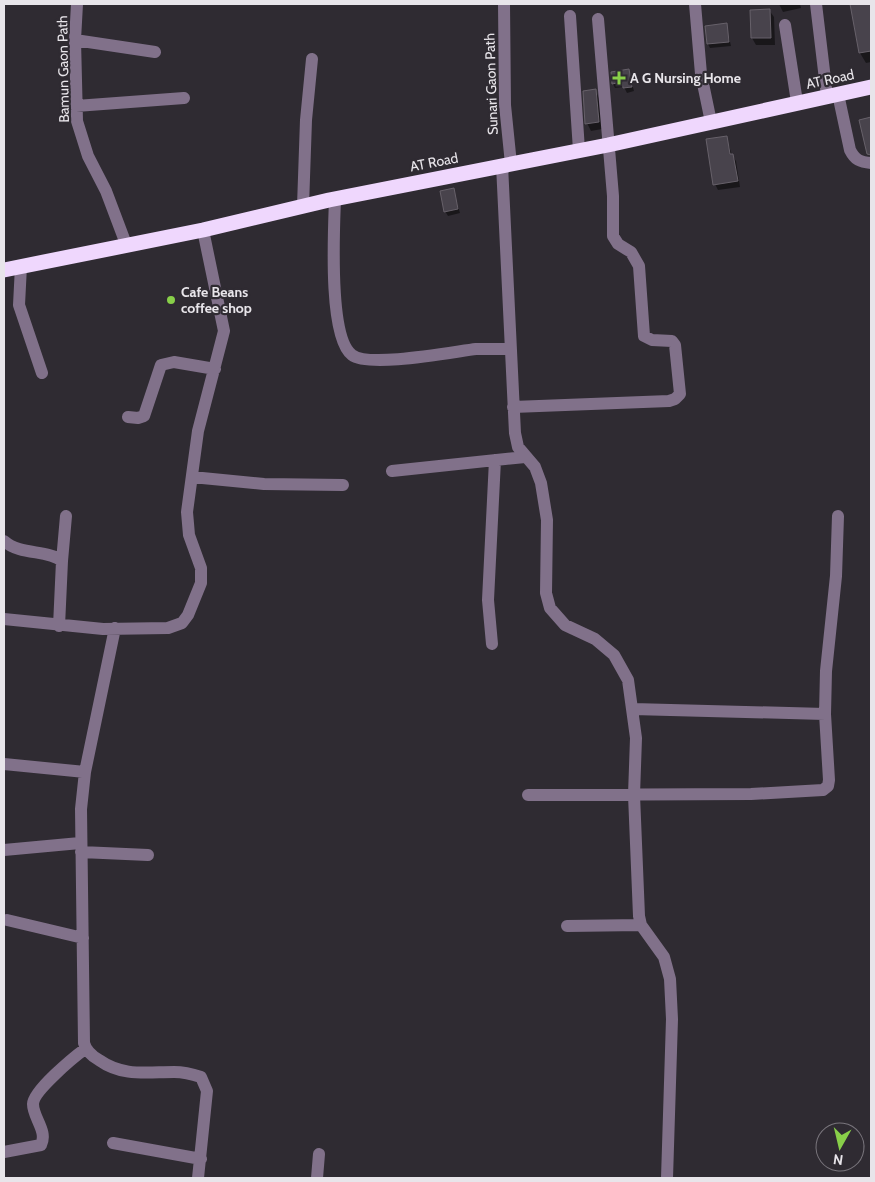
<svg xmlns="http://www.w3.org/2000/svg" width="875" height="1182" font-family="Cabin,sans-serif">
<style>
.shadow{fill:#0007}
.building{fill:#48434c;stroke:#67616a}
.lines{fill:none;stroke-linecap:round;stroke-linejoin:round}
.minor{stroke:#81718a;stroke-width:12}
.highway{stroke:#efd7fd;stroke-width:15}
.poi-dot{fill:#88cf49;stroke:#2f2b32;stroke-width:2}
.labels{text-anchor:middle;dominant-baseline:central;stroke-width:4.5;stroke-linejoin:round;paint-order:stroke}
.street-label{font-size:14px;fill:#e8e5ea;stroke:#2f2b32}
.poi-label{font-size:14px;font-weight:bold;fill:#e8e5ea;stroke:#2f2b32;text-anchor:start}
</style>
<rect width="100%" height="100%" fill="#2f2b32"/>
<!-- shadow -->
<path class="shadow" d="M779,4H800L801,8L783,12Z
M852,4H871V62L866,63L860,53Z
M769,10L774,17L775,45H756L752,38L751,11Z
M726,24L731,46L710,48L708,44Z
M628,70L634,91L627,93L624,87L615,88L613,84Z
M595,90L599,98L602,129L591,131L587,123Z
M726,137L732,155L736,161L740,187L718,190L715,184Z
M453,190L460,213L448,216L445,211Z"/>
<!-- building -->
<path class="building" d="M850,4H871V51L859,53Z
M770,9L771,38H751L750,10Z
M727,23L729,42L707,44L705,26Z
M629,69L632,87L623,88L622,82L612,84L611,72Z
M596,89L599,122L585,124L583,91Z
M871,117V155L867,154L859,120Z
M727,136L730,154H733L738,181L713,185L706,139Z
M454,188L458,209L444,212L440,191Z"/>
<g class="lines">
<!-- minor -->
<path class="minor" d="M77,4L75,40L77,121L88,156L106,191L126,244
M504,4L505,105L511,164
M695,4L701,74L711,122
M816,4L827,96
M570,16L579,150
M785,25L797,102
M75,40L155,52
M838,94L850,150C855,160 860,162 871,163
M76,106L184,98
M502,165L515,433L518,447L535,467L541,483L547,520L546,593L550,608L565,625L595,639L614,655L628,680L636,738L634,795L639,916L641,925L664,957L670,979L672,1019L667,1178
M335,199C334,229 328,337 352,355C369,368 452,352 476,349C488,349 499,349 511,349
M303,206L306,120L312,59
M21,266L19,305L42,373
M513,407L669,401L675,399L680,394L675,345L672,341L652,340L644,336L639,266L631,252L618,244L613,236V196L598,19
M128,417L138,418L144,416L161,365L174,362L215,369
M392,471L525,457
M192,477L264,484L343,485
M4,541C21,556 47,549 62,561L59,626
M62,561L66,516
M4,619L103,629L168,628L182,623L188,615L201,583V568L189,535L187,512L198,431L224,331L203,230
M115,628L85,772L81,809L84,1043C86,1051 92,1056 99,1060C123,1077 147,1072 174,1072C183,1072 192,1074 201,1077L207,1091L198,1178
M492,644L488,600L495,460
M633,709L825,714
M4,764L85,772
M528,795L751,794L823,790L828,786L829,780L825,714L826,671L836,576L838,516
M4,850L80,843
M81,852L148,855
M7,920L83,938
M567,926L641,925
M113,1143L201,1159
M4,1152L41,1145C48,1131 33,1118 33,1104C33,1091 74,1057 85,1049
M317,1178L319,1154"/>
<!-- highway -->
<path class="highway" d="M4,270L203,230L329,200L608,145L871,87"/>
</g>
<!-- markers -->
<g class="poi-dot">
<path d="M616.5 70.5h5v5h5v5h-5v5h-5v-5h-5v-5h5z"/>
<circle cx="171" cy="300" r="5"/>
</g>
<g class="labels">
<!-- street labels -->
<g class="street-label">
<text transform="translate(63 69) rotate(-91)">Bamun Gaon Path</text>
<text transform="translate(830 79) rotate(-12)">AT Road</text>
<text transform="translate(491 84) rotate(-92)">Sunari Gaon Path</text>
<text transform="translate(434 162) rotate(-11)">AT Road</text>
</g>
<!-- poi labels -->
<g class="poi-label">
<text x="630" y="78">A G Nursing Home</text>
<text x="181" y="292">Cafe Beans<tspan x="181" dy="16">coffee shop</tspan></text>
</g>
</g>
<!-- border -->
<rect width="875" height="1182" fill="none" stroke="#e8e5ea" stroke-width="10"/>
<!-- north arrow -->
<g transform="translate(840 1147) rotate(188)"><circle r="24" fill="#2f2b32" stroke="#79757c"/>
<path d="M0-4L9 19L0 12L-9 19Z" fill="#88cf49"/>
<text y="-8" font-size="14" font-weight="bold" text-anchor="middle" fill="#e8e5ea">N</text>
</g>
</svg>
